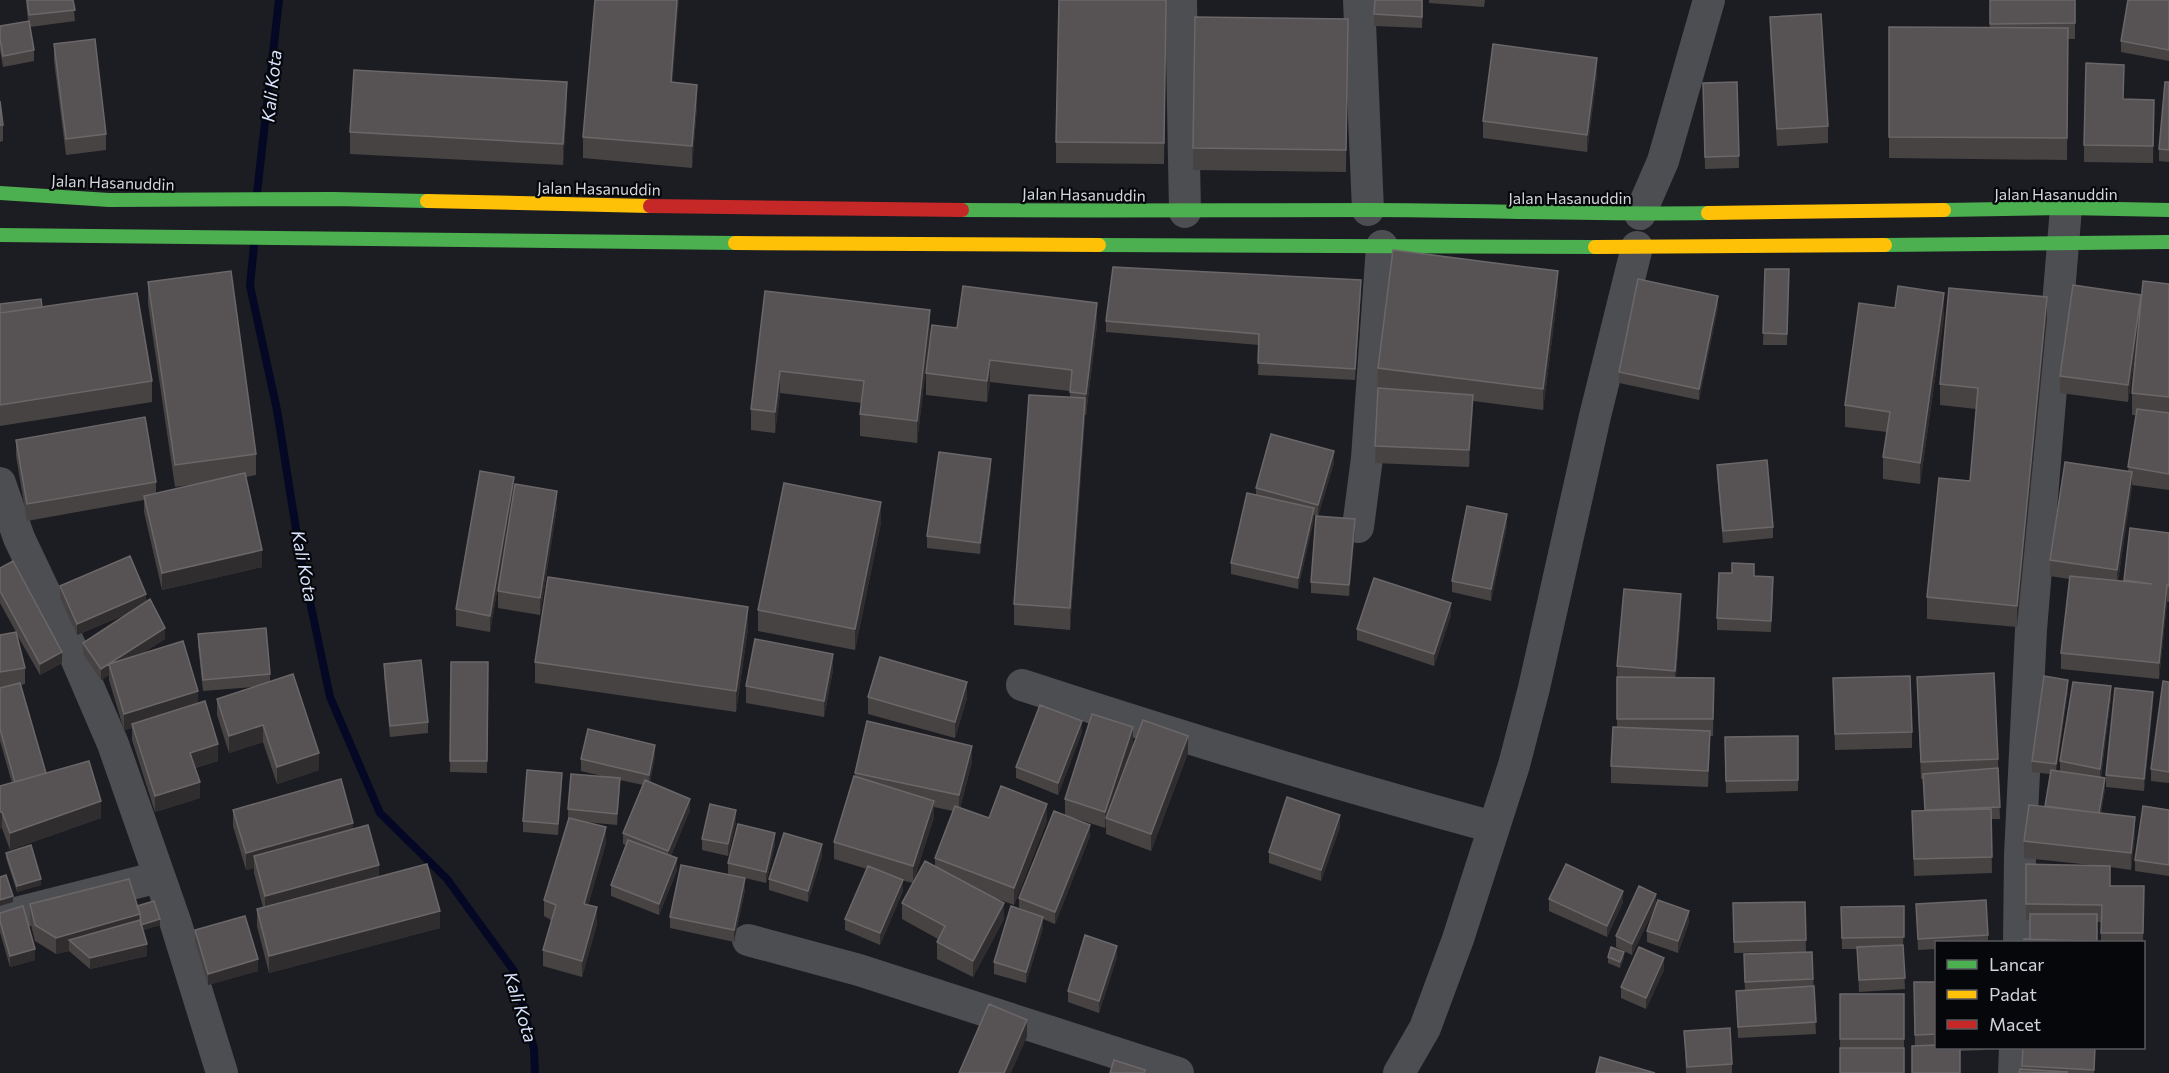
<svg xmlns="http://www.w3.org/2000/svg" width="2169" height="1073" font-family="Commissioner,sans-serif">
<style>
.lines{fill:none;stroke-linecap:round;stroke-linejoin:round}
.stream{stroke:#050825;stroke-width:8}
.street{stroke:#4d4e52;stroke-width:32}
.fast{stroke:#4caf50;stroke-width:14}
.slow{stroke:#ffc107;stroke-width:14}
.jam{stroke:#c62828;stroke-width:14}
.wall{fill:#484343;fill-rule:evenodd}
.shaded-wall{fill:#302d2f}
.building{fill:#575354;stroke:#6b6769;stroke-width:1.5}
.labels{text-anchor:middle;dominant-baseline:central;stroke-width:4.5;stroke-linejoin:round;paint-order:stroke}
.street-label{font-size:16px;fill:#d3d5dc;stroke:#06070a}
.water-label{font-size:18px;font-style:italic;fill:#d9e3fe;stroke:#06070a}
</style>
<rect width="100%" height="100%" fill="#1c1d22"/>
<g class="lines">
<!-- stream -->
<path class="stream" d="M257,193L279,0
M254,245L250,286L277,410L300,554L330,697L380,813L447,879L514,971L534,1049L535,1073"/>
<!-- street -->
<path class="street" d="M1181,0L1185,212
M1359,0L1368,210
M1640,214L1663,161L1709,0
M0,483L19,538L76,658L113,744L175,921L222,1073
M1358,527L1367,458L1382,246
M1022,685C1178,736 1335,784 1493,827
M0,917L159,877
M748,940L859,970L1178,1073
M2019,942L2020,855L2031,630L2066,208
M1399,1073L1425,1028L1458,939L1514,765L1534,688L1595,416L1637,247
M2014,1073L2015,1048"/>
<!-- fast -->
<path class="fast" d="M0,193L109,200L334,199L427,201
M962,210C1097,211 1232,210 1367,210C1481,210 1594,215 1708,213
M1944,210L2066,208L2169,210
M0,235L735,243
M1099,245L1595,247
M1885,245L2169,242"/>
<!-- slow -->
<path class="slow" d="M427,201L650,206
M1708,213L1944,210
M735,243L1099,245
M1595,247L1885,245"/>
<!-- jam -->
<path class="jam" d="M650,206L962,210"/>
</g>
<!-- wall -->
<path class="wall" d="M26,0H73L75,21L30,27L34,50V61L3,67L0,50V26L28,21Z
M1423,0L1422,28L1374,26V14Z
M1429,0H1485L1484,7L1429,3Z
M1990,0H2075V39H2068L2067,160L1889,158V27L1990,28Z
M2169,0V61L2121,52V41Z
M1195,17L1348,19L1346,172L1193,170Z
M1770,17L1828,126V143L1777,146L1770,33Z
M1166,21L1164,164L1056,163V142Z
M54,44L106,134V150L66,155L54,61Z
M1597,74L1587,152L1483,138V121Z
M672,82L697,106L692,168L583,158V137Z
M1737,82L1739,168L1705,169L1703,83Z
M2169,82V162L2159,161V149Z
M2124,99L2154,100L2153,163L2084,162V145Z
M0,101L3,125V141L0,142Z
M567,103L563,165L350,154V132Z
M1765,269H1789L1787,345H1763Z
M148,282L256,454V475L246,477L262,567L162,590L144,512V500L27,521L16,456V440L156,482V493L203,483L175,487L148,304Z
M2169,284V490L2132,485L2118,581H2124L2130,528L2169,533V602H2167L2159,679L2061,669V653L2069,579L2050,576V560L2128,472L2136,415H2132V393L2138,333L2128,402L2060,393V376L2141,303Z
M765,291L930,332L917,443L860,436V414L862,403L780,393L775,433L751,430V409Z
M1361,291L1355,380L1258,375L1259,345L1106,332V321Z
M1558,292L1543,410L1473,401L1469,467L1375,463L1378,368Z
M0,304L42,307L152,381V402L0,426Z
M1718,307L1699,400L1619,383V372Z
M1944,315L1920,484L1883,479V457L1887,432L1845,427V405Z
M2047,318L2017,627L1927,619V597L1970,481L1976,409L1940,405V384Z
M1097,324L1086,415H1085L1070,630L1014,625V604L1070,397V391L990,382L987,402L926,395V373L957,328Z
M1334,463L1318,516L1314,515V519L1298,589L1231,574V563L1256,495V488Z
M1717,465L1773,527V538L1723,543L1717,476Z
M991,470L980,554L927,548V536Z
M514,487L557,507L540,615L498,608V591L503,556L490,632L456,626V609Z
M881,523L855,650L758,631V610Z
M1507,525L1491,601L1452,592V581Z
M1355,530L1349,596L1311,593V582Z
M0,568L62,663L40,675L16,633L25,668V684L21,685L46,773L101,818L10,850L2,828L0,786L12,783L0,741V635L16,632L0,603Z
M1754,576L1773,588L1771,632L1717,630V618Z
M60,586L146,602L165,639L143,653L198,703L218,761L195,768L200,798L155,812L132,740V728L124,730L109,680V675L101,680L83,654V643L131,612L77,635L60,598Z
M1681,610L1676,677L1714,678L1713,736H1710L1708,787L1611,783V766L1617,727V666Z
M1451,615L1434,666L1357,640V629Z
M748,628L736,712L535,683V662Z
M198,634L270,674V681L319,770L277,784L263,742L229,753L217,715V699L253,687L203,691L198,645Z
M451,662H488L487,773L450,772Z
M384,664L428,722V733L390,737L384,676Z
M833,670L824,717L746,703V686Z
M1917,677L1998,759L2000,819H1991L1992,873L1914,876L1912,811L1925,810L1923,779H1921Z
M1833,678L1912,732V748L1835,750Z
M2169,682V783L2151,781V769Z
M2068,691L2056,771L2060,772V761L2111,697L2101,777L2105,789L2101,813L2135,834L2131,870L2110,867V886H2144L2143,942H2024L2030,940V920H2026V864L2091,865L2024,858V841L2045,807L2050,774L2032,772V761ZM2097,922H2101V941H2097Z
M868,697L967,698L955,738L868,714Z
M2153,703L2144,791L2106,787V775Z
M1082,732L1058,795L1016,778V767Z
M1798,736V791L1726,793L1725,737Z
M1133,744L1125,768L1188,753L1151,851L1106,834V824L1105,828L1074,818L1090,836L1055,924L1043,919V928L1026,983L994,974V962L1019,909V898L1065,815V799Z
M655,756L650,782L690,810L671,856L677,870L659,915L611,896V885L626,845L623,844V833L643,785L620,780L617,825L586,822L606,843L588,905L597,924L582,977L543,966V950L551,920L544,916V900L568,820V809L610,778L581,771V759Z
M972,762L960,808L989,818L1047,821L1014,905L992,897L1004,919L973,977L937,959V942L938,939L902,919V903L913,883L901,880L903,891L880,945L845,930V919L867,869L834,859V842L855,777V773ZM934,807L953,811L935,858V866L913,883L934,817Z
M562,784L558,835L523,832V821Z
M233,810L353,829L379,877L440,928L269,973L257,926V909L263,907L254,873V868L246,870L233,826Z
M2169,810V876L2135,871V860Z
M736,822L728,856L702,850V839Z
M1340,827L1321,881L1269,863V852Z
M775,844L766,883L745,878V890L734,942L670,928V917L728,875V863Z
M6,853L41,885L17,892L6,858Z
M822,856L808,902L769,890V879Z
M1549,899L1623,902L1607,937L1549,911Z
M1805,902L1806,952L1734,953L1733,903Z
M30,904L137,906L160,925L143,930L147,956L90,969L69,951L56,954L35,941L30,921Z
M1916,904L1988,935V942H1936V949L1918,950Z
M1656,905L1632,955L1616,947V936Z
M1904,906L1903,948L1905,989L1859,992L1857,949H1842L1841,907Z
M0,913L35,960L10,967L0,932Z
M1689,922L1678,953L1647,942V931Z
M195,930L258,971L208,985L195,942Z
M1812,952L1816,1034L1738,1038L1736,991H1745L1744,954Z
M1117,957L1099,1013L1068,1002V991Z
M1608,957L1624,958L1620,968L1608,963Z
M1664,970L1646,1009L1621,998V987Z
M1914,982H1936V1047H1985V1050L1960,1051L1915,1046Z
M1840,994H1904V1048L1840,1073Z
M1684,1031L1732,1064V1073H1686Z
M2023,1047H2095L2094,1073H2019L2022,1069Z"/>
<!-- shaded-wall -->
<path class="shaded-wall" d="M677,0H679L671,104V82Z
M1597,58V74L1587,152V135Z
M567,82V103L563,165V144Z
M697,85V106L692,168V146Z
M1558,271V292L1543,410V389Z
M1361,280V291L1355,380V369Z
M1944,293V315L1920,484V463Z
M2141,295V311L2128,402V385Z
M1718,296V307L1699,400V389Z
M2047,297V318L2017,627V606Z
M1097,303V324L1086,415V394Z
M930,310V332L917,443V421Z
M990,360V382L987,402V381Z
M780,371V393L775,433V412Z
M1473,395V411L1469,467V450Z
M1085,398V420L1070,630V608Z
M1334,451V463L1318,516V505Z
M991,459V470L980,554V543Z
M2132,472V489L2117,586V570Z
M514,477V494L490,632V616Z
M557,491V507L540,615V598Z
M881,502V523L855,650V629Z
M1314,508V519L1298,589V578Z
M1507,514V525L1491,601V589Z
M1355,519V530L1349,596V585Z
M262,550V567L162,590V573Z
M2167,585V602L2159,679V663Z
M146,594V605L77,635V624Z
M1681,594V610L1675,687V671Z
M1451,603V615L1434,666V654Z
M748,607V628L736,712V691Z
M165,628V639L112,673L109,664Z
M62,652V663L40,675V664Z
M833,654V670L824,717V701Z
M109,664V675L101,680V669Z
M2068,680V691L2056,775V764Z
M967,682V698L955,738V722Z
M2111,686V697L2100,781V769Z
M198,691V708L132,724V728L124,730V714Z
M2153,692V703L2144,791V779Z
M1082,721V732L1058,795V783Z
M263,725V742L229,753V736Z
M1133,727V744L1108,819L1106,818V824L1105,828V812Z
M1710,731V747L1708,787V771Z
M1188,736V753L1151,851V834Z
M218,744V761L190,769V753Z
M655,745V756L649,786V775Z
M972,746V762L959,812V795Z
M319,753V770L277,784V767Z
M562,773V784L558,835V824Z
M620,778V790L617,825V814Z
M2105,778V789L2099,826V814Z
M200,782V798L155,812V796Z
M690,799V810L668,863V851Z
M101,801V818L10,850V833Z
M934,801V817L913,883V866Z
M1047,804V821L1014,905V888Z
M736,810V822L728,856V844Z
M0,812H2V828L0,829Z
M1340,815V827L1321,881V870Z
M2135,817V834L2131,870V853Z
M353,823V840L254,856V868L246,870V853Z
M1090,825V836L1055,924V912Z
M606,827V843L584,920V904Z
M775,833V844L766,883V872Z
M822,844V856L808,902V891Z
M677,858V870L659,915V904Z
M379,865V882L265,913V896Z
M745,878V890L734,942V930Z
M41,879V885L17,892V886Z
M903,880V891L880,945V933Z
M1623,891V902L1607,937V926Z
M1656,894V905L1632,955V944Z
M13,896V902L0,906V900Z
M1004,903V919L973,977V961Z
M597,907V924L582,977V961Z
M440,911V928L269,973V956Z
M1689,911V922L1678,953V941Z
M140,914L160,919V925L140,931L69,940V951L56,954V938Z
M1043,917V928L1026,983V972Z
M147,944V956L90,969V958Z
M1117,946V957L1099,1013V1001Z
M35,949V960L10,967V956Z
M1624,952V958L1620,968V962Z
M1664,958V970L1646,1009V998Z
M258,959V971L208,985V974Z
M1027,1020V1037L1011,1073H1004Z"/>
<!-- building -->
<path class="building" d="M27,0H73L75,10L29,15Z
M595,0H677L671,82L697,85L692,146L583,137Z
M1059,0H1166L1164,143L1056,142Z
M1375,0H1422V17L1374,14Z
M1990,0H2075V23L1990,24Z
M2128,0H2169V50L2121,41Z
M1821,14L1828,126L1777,129L1770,17Z
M1195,17L1348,19L1346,150L1193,148Z
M29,21L34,50L3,56L0,39V26Z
M1889,27L2068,28L2067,138L1889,137Z
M95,39L106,134L66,139L54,44Z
M1493,44L1597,58L1587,135L1483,121Z
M2086,63L2124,65L2123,99L2154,100L2153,146L2084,145Z
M354,70L567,82L563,144L350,132Z
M1737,82L1739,156L1705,157L1703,83Z
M2165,82H2169V150L2159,149Z
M0,101L3,125H0Z
M1393,250L1558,271L1543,389L1378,368Z
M1113,267L1361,280L1355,369L1258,363L1259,334L1106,321Z
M1765,269H1789L1787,334L1763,333Z
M231,271L256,454L175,465L148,282Z
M1638,279L1718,296L1699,389L1619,372Z
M2143,281L2169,284V397L2132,393Z
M2073,285L2141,295L2128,385L2060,376Z
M963,286L1097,303L1086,394L1070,392L1072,370L990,360L987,381L926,373L932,325L957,328Z
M1898,286L1944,293L1920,463L1883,457L1890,412L1845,405L1859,303L1895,308Z
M1949,288L2047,297L2017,606L1927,597L1939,478L1970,481L1978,388L1940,384Z
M765,291L930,310L917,421L860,414L864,381L780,371L775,412L751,409Z
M137,293L152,381L0,405V313Z
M41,299L42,307L0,313V304Z
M1378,388L1473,395L1469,450L1375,446Z
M1029,395L1085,398L1070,608L1014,604Z
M2137,409L2169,413V474L2128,467Z
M145,417L156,482L27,504L16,440Z
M1271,434L1334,451L1318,505L1256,488Z
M939,452L991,459L980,543L927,536Z
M1767,460L1773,527L1723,531L1717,465Z
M2065,462L2132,472L2117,570L2050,560Z
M480,471L514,477L490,616L456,609Z
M245,473L262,550L162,573L144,496Z
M784,483L881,502L855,629L758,610Z
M515,484L557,491L540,598L498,591Z
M1247,493L1314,508L1298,578L1231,563Z
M1467,506L1507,514L1491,589L1452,581Z
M1316,516L1355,519L1349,585L1311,582Z
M2130,528L2169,533V586L2167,585L2159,663L2061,653L2070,576L2152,584L2124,580Z
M130,556L146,594L77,624L60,586Z
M13,561L62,652L40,664L0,591V568Z
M1732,563L1754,564V576L1773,577L1771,621L1717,618L1719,573H1732Z
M548,577L748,607L736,691L535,662Z
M1374,578L1451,603L1434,654L1357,629Z
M1624,589L1681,594L1675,671L1617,666Z
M150,599L165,628L101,669L83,643Z
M266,628L270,674L203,680L198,634Z
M16,632L25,668L0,672V635Z
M755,639L833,654L824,701L746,686Z
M183,641L198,691L124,714L109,664Z
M880,657L967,682L955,722L868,697Z
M421,660L428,722L390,726L384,664Z
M451,662H488L487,761H450Z
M1994,673L1998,759L1921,762L1917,677Z
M293,674L319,753L277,767L263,725L229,736L217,699Z
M1910,676L1912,732L1835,734L1833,678Z
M2044,676L2068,680L2056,764L2032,761Z
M1617,677L1714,678L1713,719H1617Z
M2163,681L2169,682V772L2151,769Z
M2073,682L2111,686L2100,769L2060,761Z
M20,683L46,773L15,782L0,729V688Z
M2115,688L2153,692L2144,779L2106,775Z
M205,701L218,744L190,753L200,782L155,796L132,724Z
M1040,705L1082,721L1058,783L1016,767Z
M1092,714L1133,727L1105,812L1065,799Z
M1143,720L1188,736L1151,834L1106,818Z
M867,721L972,746L959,795L855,773Z
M1613,727L1710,731L1708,771L1611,766Z
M588,729L655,745L649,775L581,759Z
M1798,736V780L1726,781L1725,737Z
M89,761L101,801L10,833L2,812H0V786Z
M1998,768L2000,807L1925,810L1923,774Z
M527,770L562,773L558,824L523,821Z
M2051,770L2105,778L2099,813L2045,806Z
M571,774L620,778L617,814L568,809Z
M854,776L934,801L913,866L834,842Z
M341,779L353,823L246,853L233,810Z
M645,780L690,799L668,851L623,833Z
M1001,786L1047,804L1014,888L935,858L955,806L989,818Z
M1287,797L1340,815L1321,870L1269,852Z
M710,804L736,810L728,844L702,839Z
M2029,805L2135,817L2131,853L2024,841Z
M2143,806L2169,810V865L2135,860Z
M1991,809L1992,857L1914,859L1912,811Z
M1054,811L1090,825L1055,912L1019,898Z
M569,818L606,827L584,904L597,907L582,961L543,950L556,905L544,900Z
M738,824L775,833L766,872L728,863Z
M368,825L379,865L265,896L254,856Z
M784,833L822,844L808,891L769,879Z
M628,840L677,858L659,904L611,885Z
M31,845L41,879L17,886L6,853Z
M925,861L1004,903L973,961L937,942L945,926L902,903Z
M427,864L440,911L269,956L257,909Z
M1566,864L1623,891L1607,926L1549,899Z
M2026,864L2110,866V886H2144L2143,933H2101L2102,905L2026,904Z
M681,865L745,878L734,930L670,917Z
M868,866L903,880L880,933L845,919Z
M6,875L13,896L0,900V877Z
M129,879L140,914L56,938L35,925L30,904Z
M1639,886L1656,894L1632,944L1616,936Z
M1658,900L1689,911L1678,941L1647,931Z
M1986,900L1988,935L1918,939L1916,904Z
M154,901L160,919L141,925L140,914L137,906Z
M1805,902L1806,940L1734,942L1733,903Z
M23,906L35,949L10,956L0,921V913Z
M1011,906L1043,917L1026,972L994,962Z
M1904,906V937L1842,938L1841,907Z
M2030,914H2097V941L2030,940Z
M245,916L258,959L208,974L195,930Z
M140,920L147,944L90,958L69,940Z
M1085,935L1117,946L1099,1001L1068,991Z
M2024,939L2112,942H2024Z
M1903,945L1905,978L1859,980L1857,947Z
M1611,947L1624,952L1620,962L1608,957Z
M1639,947L1664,958L1646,998L1621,987Z
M1812,952L1813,979L1745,982L1744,954Z
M1914,982H1936V1034L1915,1035Z
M1814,986L1816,1022L1738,1027L1736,991Z
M1840,994H1904V1039H1840Z
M989,1004L1027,1020L1004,1073H959Z
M1730,1028L1732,1064L1687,1067L1684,1031Z
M1936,1045V1047H1960V1073H1912V1046Z
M2023,1047H2095L2094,1070L2022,1066Z
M1840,1048H1904V1073H1840Z
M1600,1057L1655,1073H1596Z
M1114,1060L1145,1070L1144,1073H1110Z
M2020,1069L2068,1072L2019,1073Z"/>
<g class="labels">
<!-- street labels -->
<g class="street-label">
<text transform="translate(113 182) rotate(2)">Jalan Hasanuddin</text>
<text transform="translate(599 188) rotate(1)">Jalan Hasanuddin</text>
<text x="2056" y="193">Jalan Hasanuddin</text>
<text transform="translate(1084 194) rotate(1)">Jalan Hasanuddin</text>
<text x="1570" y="197">Jalan Hasanuddin</text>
</g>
<!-- water labels -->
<g class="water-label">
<text transform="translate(271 86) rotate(-84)">Kali Kota</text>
<text transform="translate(305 566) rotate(79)">Kali Kota</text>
<text transform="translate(521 1007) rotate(73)">Kali Kota</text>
</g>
</g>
<!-- legend -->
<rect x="1935" y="941" width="210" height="108" fill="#06070a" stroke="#58595e" stroke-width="1.5"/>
<rect x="1947" y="960" width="30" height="9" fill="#4caf50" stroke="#58595e" stroke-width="1.5"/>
<text x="1989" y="971" font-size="18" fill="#d3d5dc">Lancar</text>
<rect x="1947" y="990" width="30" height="9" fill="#ffc107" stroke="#58595e" stroke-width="1.5"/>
<text x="1989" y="1001" font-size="18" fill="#d3d5dc">Padat</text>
<rect x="1947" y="1020" width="30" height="9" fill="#c62828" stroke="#58595e" stroke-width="1.5"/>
<text x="1989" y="1031" font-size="18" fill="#d3d5dc">Macet</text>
</svg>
